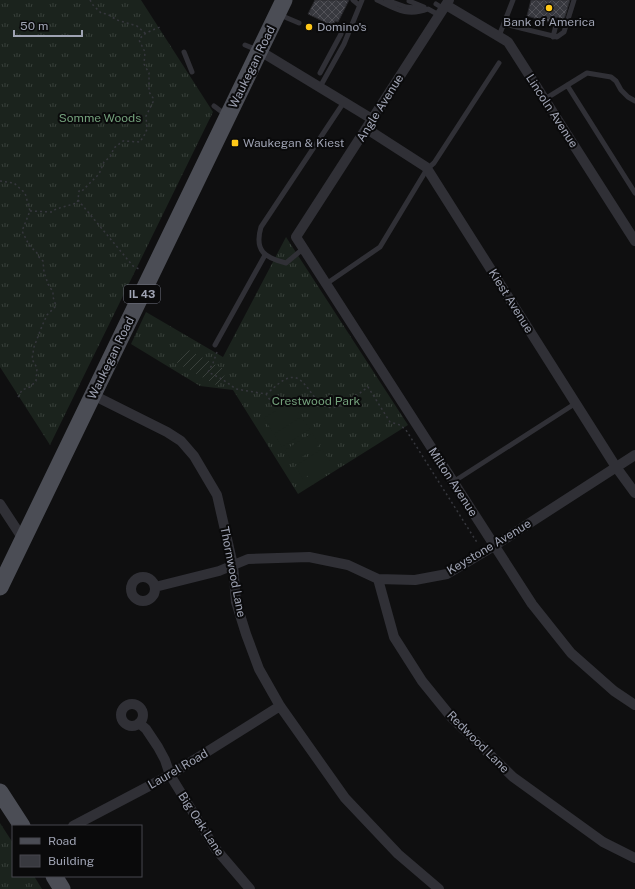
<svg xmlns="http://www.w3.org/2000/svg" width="635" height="889" font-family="'Public Sans',sans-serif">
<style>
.grass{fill:url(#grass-tufts)}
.garden{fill:url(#garden-furrows)}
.pitch{fill:#1b231d}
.building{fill:url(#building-cross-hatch);stroke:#29292d}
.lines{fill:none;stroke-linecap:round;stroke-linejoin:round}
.path{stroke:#36373d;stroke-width:1.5;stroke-dasharray:2 3;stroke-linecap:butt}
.lane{stroke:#303036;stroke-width:5}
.street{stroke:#303036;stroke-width:10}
.primary{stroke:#4b4d55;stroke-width:17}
.poi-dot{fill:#ffc818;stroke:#0a0a0b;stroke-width:1.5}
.labels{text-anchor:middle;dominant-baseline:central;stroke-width:4;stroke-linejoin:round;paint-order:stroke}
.shield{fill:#0a0a0b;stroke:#727581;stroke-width:1}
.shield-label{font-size:11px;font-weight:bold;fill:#9fa3b3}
.poi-label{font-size:12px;fill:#9fa3b3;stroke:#0a0a0b;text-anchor:start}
.street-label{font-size:12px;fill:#9fa3b3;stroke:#0a0a0b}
.park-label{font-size:12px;fill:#73a07b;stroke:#0a0a0b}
</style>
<defs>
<pattern id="grass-tufts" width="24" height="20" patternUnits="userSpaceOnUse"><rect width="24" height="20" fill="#1b231d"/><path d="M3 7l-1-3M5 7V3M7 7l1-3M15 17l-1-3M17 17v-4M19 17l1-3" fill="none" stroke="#39403b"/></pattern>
<pattern id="garden-furrows" width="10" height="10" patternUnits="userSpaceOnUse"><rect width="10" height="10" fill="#1b231d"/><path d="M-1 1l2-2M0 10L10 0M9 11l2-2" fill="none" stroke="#39403b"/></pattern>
<pattern id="building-cross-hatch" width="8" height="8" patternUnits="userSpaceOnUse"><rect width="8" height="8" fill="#38393f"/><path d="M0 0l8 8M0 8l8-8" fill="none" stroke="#525258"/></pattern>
</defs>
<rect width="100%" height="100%" fill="#0f0f10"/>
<!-- grass -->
<path class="grass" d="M0,0H141L213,112L50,445L0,367Z
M286,237L408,425L298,494L233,390L200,386L131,344L146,312L223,357Z
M0,823L13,843V876H34L42,889H0Z"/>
<!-- garden -->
<path class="garden" d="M185,348L227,371L218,386L177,363Z"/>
<!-- pitch -->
<path class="pitch" d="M291,401L299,413L272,431L264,418Z
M301,417L310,429L282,447L274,434Z
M312,433L320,445L293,463L285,450Z
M322,449L330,461L303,479L295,466Z"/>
<!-- building -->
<path class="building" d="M315,0H349L338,22L335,21L333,26L308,14Z
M531,0H570L563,23L561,22V20L558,17L554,19L552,23L527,16Z"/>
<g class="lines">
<!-- path -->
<path class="path" d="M90,0L93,5L101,13L107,14L117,20L137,26L146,34
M0,181L14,183L25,193L30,211L22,231L29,245L37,253L38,256L43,261L44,272L48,284L53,292V297L56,306L47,315L42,326L34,347L32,359L37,368L36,381L30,387L22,390L17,399
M78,200L133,266L139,269
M30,211L52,212L56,209L77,203L78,200L79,191L81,192L99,174L104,162L110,157L114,148L123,141L140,142L145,134L147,129L146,116L153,102V98L149,92V73L144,64L145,52L139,40C144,32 154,30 162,26
M217,352L213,363L208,372L222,379L236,389L266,394L274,406
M266,394C273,389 281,380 289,378C308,372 313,413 336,407C348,403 358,394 368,387L390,422L400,425L406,430L478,544"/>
<!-- lane -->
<path class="lane" d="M353,0L359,5
M377,0C396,9 407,17 428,9L439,15
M386,0L406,7L425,9
M409,1L424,7
M436,4L444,9
M280,15L299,23
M504,24L557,37L564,32L574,0
M499,36L513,0
M553,37L557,21
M245,45L257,50
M184,52L192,72
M320,73L341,34
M567,85L635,193
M320,87L344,44L362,0
M545,99L587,73L611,77L616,81L621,90L628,97L635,101
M214,106L226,115
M304,248L286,263C265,258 254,251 261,227L344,102
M326,284L380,247L427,169L434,163L499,63
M215,345L265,255
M453,482L576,403"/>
<!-- street -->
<path class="street" d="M449,0L296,237L532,604L571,653L614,691L635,705
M446,5L508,42L635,241
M260,51L372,119
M367,129L426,167L616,467L635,493
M93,395L167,432L181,441L194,456L217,495L233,565L236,602L246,634L259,669L280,706L345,798L398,854L439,889
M0,504L23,539
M131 589a12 12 0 1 1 24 0a12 12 0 1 1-24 0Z
M378,579L394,637L422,681L452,718L513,777L603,842L635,858
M155,587L219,571L248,559L309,557L348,565L378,579L415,580L447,574L494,546L635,455
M121 715a11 11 0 1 1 22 0a11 11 0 1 1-22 0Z
M139,723L146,729L158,747L165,760L170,775L215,848L250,889
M73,826L170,775L280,706"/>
<!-- primary -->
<path class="primary" d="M0,587L284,0
M0,792L22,826
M54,876L62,889"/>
</g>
<!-- markers -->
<g class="poi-dot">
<circle cx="549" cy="8" r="4"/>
<circle cx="309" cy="27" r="4"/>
<rect x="231" y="139" width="8" height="8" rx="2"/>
</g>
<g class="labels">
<!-- shield labels -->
<rect class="shield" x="124" y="285" width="36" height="18" rx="3"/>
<g class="shield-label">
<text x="142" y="294">IL 43</text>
</g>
<!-- poi labels -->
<g class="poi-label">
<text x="549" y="22" text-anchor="middle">Bank of America</text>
<text x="317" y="27">Domino's</text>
<text x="243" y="143">Waukegan &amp; Kiest</text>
</g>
<!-- street labels -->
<g class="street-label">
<text transform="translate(252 67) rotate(-64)">Waukegan Road</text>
<text transform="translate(380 108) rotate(-58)">Angle Avenue</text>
<text transform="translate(552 111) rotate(57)">Lincoln Avenue</text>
<text transform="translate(511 301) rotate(58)">Kiest Avenue</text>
<text transform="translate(111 358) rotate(-64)">Waukegan Road</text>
<text transform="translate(453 482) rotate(57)">Milton Avenue</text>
<text transform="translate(489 547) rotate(-31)">Keystone Avenue</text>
<text transform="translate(233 572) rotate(79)">Thornwood Lane</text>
<text transform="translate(478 742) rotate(45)">Redwood Lane</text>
<text transform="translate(178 769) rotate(-30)">Laurel Road</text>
<text transform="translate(201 824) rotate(57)">Big Oak Lane</text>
</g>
<!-- park labels -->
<g class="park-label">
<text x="100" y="118">Somme Woods</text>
<text x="316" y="401">Crestwood Park</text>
</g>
</g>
<!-- legend -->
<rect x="12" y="825" width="130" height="52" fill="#0a0a0b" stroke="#46474e"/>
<rect x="20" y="838" width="20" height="6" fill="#4b4d55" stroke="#46474e"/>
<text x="48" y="845" font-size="12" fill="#9fa3b3">Road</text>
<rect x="20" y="855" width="20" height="12" fill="#38393f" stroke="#46474e"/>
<text x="48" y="865" font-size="12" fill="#9fa3b3">Building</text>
<!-- scale -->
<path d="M14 30v6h68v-6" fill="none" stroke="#9fa3b3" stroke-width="2"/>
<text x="20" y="30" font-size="12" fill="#9fa3b3" stroke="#0a0a0b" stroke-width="3" paint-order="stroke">50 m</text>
</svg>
